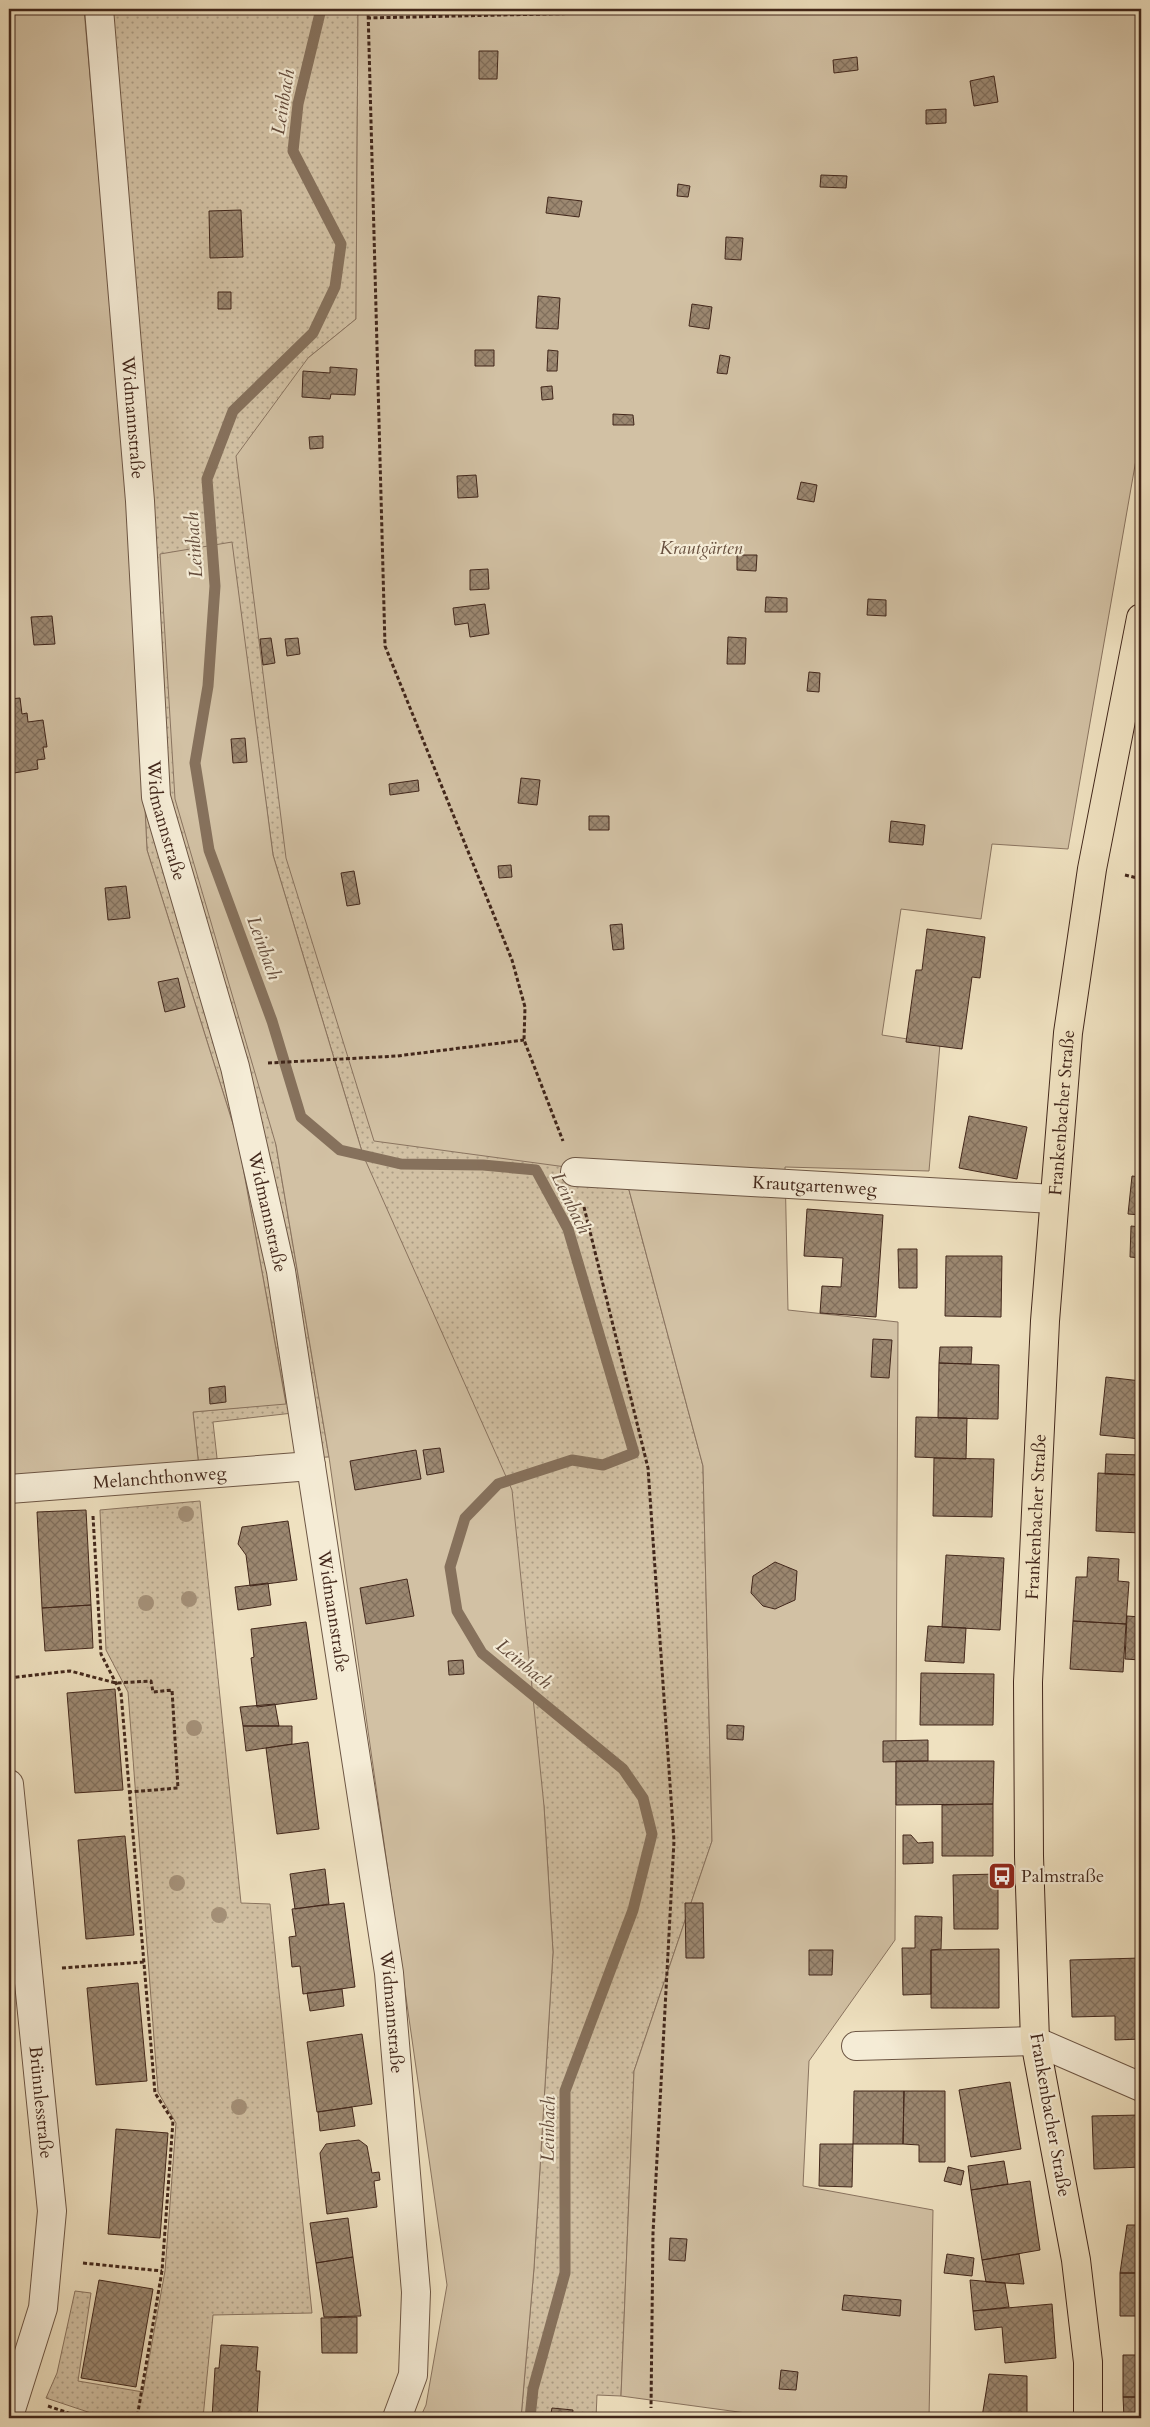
<svg xmlns="http://www.w3.org/2000/svg" width="1150" height="2427" font-family="Cardo,serif">
<style>
.grass{fill:url(#grass-dots);stroke:#8a7460}
.garden{fill:#d2c1a4;stroke:#8a7460}
.lines{fill:none;stroke-linecap:round;stroke-linejoin:round}
.stream{stroke:#86715c;stroke-width:11}
.building{fill:url(#building-cross-hatch);stroke:#42271b}
.minor-casing{stroke:#6d5644;stroke-width:30}
.major-casing{stroke:#42271b;stroke-width:30}
.path{stroke:#42271b;stroke-width:3;stroke-dasharray:4 2.5;stroke-linecap:butt}
.minor{stroke:#f5ecd6;stroke-width:28}
.major{stroke:#efe1c0;stroke-width:28}
.tree{fill:#a49078}
.labels{text-anchor:middle;dominant-baseline:central;stroke-width:4.5;stroke-linejoin:round;paint-order:stroke}
.street-label{font-size:18px;fill:#42271b;stroke:#f5ecd6}
.park-label{font-size:18px;font-style:italic;fill:#664e3d;stroke:#f5ecd6}
.poi-label{font-size:18px;fill:#42271b;stroke:#f5ecd6;text-anchor:start}
.water-label{font-size:19px;font-style:italic;fill:#644c3c;stroke:#f5ecd6}
</style>
<defs>
<pattern id="grass-dots" width="8" height="8" patternUnits="userSpaceOnUse" patternTransform="scale(1.25)"><rect width="8" height="8" fill="#d2c1a4"/><path d="M2 2h.1M6 6h.1" fill="none" stroke="#ac9d85" stroke-width="1.8" stroke-linecap="round"/></pattern>
<pattern id="building-cross-hatch" width="8" height="8" patternUnits="userSpaceOnUse" patternTransform="scale(1.25)"><rect width="8" height="8" fill="#9c8871"/><path d="M0 0l8 8M0 8l8-8" fill="none" stroke="#816f5c"/></pattern>
</defs>
<rect width="100%" height="100%" fill="#efe1c0"/>
<filter id="stains"><feTurbulence type="fractalNoise" baseFrequency=".004" numOctaves="4"/><feColorMatrix values="0 0 0 0 .2 0 0 0 0 .09 0 0 0 0 .02 0 0 0 .5 -.17"/></filter>
<radialGradient id="worn" r=".72"><stop offset=".6" stop-color="#630" stop-opacity="0"/><stop offset="1" stop-color="#630" stop-opacity=".3"/></radialGradient>
<!-- grass -->
<path class="grass" d="M84,9H358L356,319L308,358L625,1175L703,1466L712,1841L634,2071L621,2396L597,2395L596,2418H521L534,2268L553,1952L544,1806L363,1155L273,855L231,542L276,1145L329,1457L299,1458L293,1413L213,1422L218,1467L199,1468L193,1412L286,1403L238,1140L147,850L133,558Z
M200,1501L241,1903L270,1904L312,2313L213,2315L203,2418H106L46,2398L57,2373L75,2291L91,2293L78,2381L143,2392L165,2271L176,2123L158,2092L128,1692L106,1650L100,1510Z"/>
<!-- garden -->
<path class="garden" d="M9,9H84L133,558L147,850L238,1140L286,1404L193,1412L199,1468L9,1481Z
M358,9H1141V431L1068,849L992,844L981,919L901,909L882,1035L940,1044L929,1171L785,1167L788,1310L898,1322L895,1940L809,2061L803,2186L933,2210L929,2418H746V2413L621,2396L634,2071L712,1841L703,1466L625,1175L374,1141L286,858L236,456L308,358L356,319Z
M232,542L273,855L363,1155L512,1490L544,1806L553,1952L534,2268L521,2418H420L426,2405L447,2285L329,1457L276,1145L175,799L160,554Z"/>
<g class="lines">
<!-- stream -->
<path class="stream" d="M321,9L298,104L293,151L341,244L335,287L313,333L233,411L207,479L215,586L208,686L195,763L209,850L272,1021L301,1117L340,1150L401,1164L483,1165L536,1170L568,1229L634,1453L603,1465L572,1460L498,1484L465,1518L450,1567L457,1611L482,1653L623,1769L643,1798L652,1834L633,1910L565,2091V2273L533,2389L530,2418"/>
</g>
<!-- building -->
<path class="building" d="M479,51H498L497,79H479Z
M857,57L858,70L834,73L833,60Z
M994,76L998,102L974,106L970,81Z
M946,109V123L926,124V110Z
M821,175L847,176L846,188L820,187Z
M678,184L690,186L688,197L677,196Z
M548,197L582,201L579,217L546,213Z
M241,210L243,257L210,258L209,211Z
M726,237L743,238L741,260L725,259Z
M218,292H231V309H218Z
M538,296L560,298L558,329L536,328Z
M692,304L712,307L709,329L689,326Z
M475,350H494V366H475Z
M548,350L558,351L557,371H547Z
M720,355L730,357L727,374L717,373Z
M330,367L357,369L355,395L331,394L330,399L302,397L303,371L330,373Z
M552,386L553,399L542,400L541,387Z
M613,414L633,415L634,425H613Z
M323,436V448L310,449L309,437Z
M476,475L478,497L458,498L457,476Z
M801,482L817,485L814,502L797,499Z
M737,555H757L756,571L737,570Z
M488,569L489,589L470,590V570Z
M766,597L787,598V612H765Z
M868,599L886,600V616L867,615Z
M485,604L489,634L470,637L468,623L455,625L453,608Z
M52,616L55,644L34,645L31,617Z
M728,637L746,638L745,664H727Z
M271,638L275,663L263,665L260,639Z
M298,638L300,654L287,656L285,639Z
M809,672L820,673L819,692L807,691Z
M20,698L22,714L27,713L28,722L43,720L47,747H43L45,759L37,760L38,769L14,773L9,739V699Z
M245,738L247,762L233,763L231,739Z
M521,778L540,780L537,805L518,803Z
M418,780L419,791L390,795L389,784Z
M589,816H609V830H589Z
M891,821L925,825L923,845L889,842Z
M511,865L512,877L499,878L498,866Z
M354,871L360,904L347,906L341,873Z
M126,886L130,918L108,920L105,888Z
M622,924L624,949L613,950L610,925Z
M927,929L985,937L980,978L972,977L962,1049L906,1042L916,970H922Z
M178,978L185,1007L165,1012L158,982Z
M969,1116L1027,1127L1017,1179L959,1168Z
M1132,1176L1141,1177V1215L1128,1214Z
M807,1209L883,1215L876,1317L820,1313L822,1286L841,1287L843,1258L804,1256Z
M1131,1226L1141,1227V1258L1130,1257Z
M898,1249H917V1288H899Z
M946,1256H1002L1001,1317L945,1316Z
M873,1339L892,1340L889,1378L871,1377Z
M940,1347H972L971,1364L939,1363Z
M939,1363L999,1365L998,1419L938,1418Z
M1106,1377L1141,1381V1439L1100,1435Z
M225,1386L226,1402L210,1404L209,1388Z
M916,1417L967,1418L966,1459L915,1457Z
M440,1448L444,1472L427,1475L423,1450Z
M416,1450L421,1479L355,1490L350,1461Z
M1106,1454L1141,1455V1475L1105,1474Z
M934,1458L994,1459L992,1517L933,1516Z
M1098,1473L1141,1475V1533L1096,1531Z
M86,1510L91,1605L42,1608L37,1512Z
M288,1521L297,1580L250,1586L246,1555L238,1544L242,1527Z
M946,1555L1004,1558L1000,1630L942,1627Z
M1088,1557L1119,1559L1118,1581L1129,1582L1126,1624L1073,1621L1076,1577H1087Z
M775,1562L797,1571L795,1600L775,1609L763,1606L751,1593L753,1576Z
M407,1579L414,1616L366,1624L360,1588Z
M268,1583L271,1605L238,1610L235,1587Z
M91,1605L93,1648L45,1651L42,1608Z
M1127,1616L1141,1617V1660L1125,1659Z
M1073,1621L1126,1624L1123,1672L1070,1669Z
M306,1622L317,1699L257,1707L251,1658L254,1657L251,1629Z
M928,1626L966,1628L964,1663L925,1661Z
M463,1660L464,1674L449,1675L448,1661Z
M921,1673L994,1674L993,1725H920Z
M115,1689L123,1790L75,1793L67,1693Z
M275,1704L279,1726H243L240,1707Z
M727,1725L744,1726L743,1740L727,1739Z
M243,1726H292V1744L246,1751Z
M928,1740V1761L883,1762V1741Z
M308,1742L319,1829L277,1834L266,1748Z
M896,1761H994L993,1804L896,1805Z
M993,1804V1856H942V1805Z
M903,1835H911L918,1843L933,1842V1863L903,1864Z
M125,1836L134,1935L86,1939L78,1840Z
M325,1869L329,1904L295,1909L290,1874Z
M998,1874V1929H954L953,1875Z
M344,1903L355,1987L303,1994L300,1966L292,1967L289,1937L296,1936L292,1909Z
M685,1903H703L704,1958H686Z
M915,1916L942,1917L941,1949L931,1950V1994L903,1995L902,1948H915Z
M999,1949V2008H931V1950Z
M809,1950H833L832,1975H809Z
M1141,1958V2039L1115,2040V2016L1072,2017L1070,1960Z
M138,1983L147,2081L96,2085L87,1988Z
M342,1989L344,2006L310,2011L307,1993Z
M362,2034L372,2104L317,2112L307,2042Z
M1010,2082L1021,2149L971,2157L959,2090Z
M854,2091H904L903,2144H853Z
M904,2091H945V2162H919V2145L903,2144Z
M352,2107L355,2126L320,2131L318,2112Z
M1140,2115L1141,2167L1094,2169L1092,2116Z
M116,2129L168,2133L160,2238L108,2234Z
M359,2140L367,2146L372,2173L379,2172L380,2180L374,2181L377,2207L327,2214L320,2153L326,2144Z
M820,2144H853L852,2187L819,2186Z
M1004,2161L1008,2184L971,2190L968,2166Z
M948,2167L964,2171L961,2185L944,2181Z
M1030,2181L1040,2250L982,2260L971,2190Z
M348,2218L353,2257L316,2263L310,2223Z
M1127,2225H1141V2273H1120Z
M670,2238L687,2239L685,2261L669,2260Z
M947,2254L974,2258L972,2276L944,2273Z
M1019,2254L1024,2284L986,2282L982,2260Z
M353,2257L361,2316L324,2317L316,2263Z
M1120,2273H1141V2316H1120Z
M99,2280L153,2289L136,2387L81,2378Z
M970,2280L1005,2283L1009,2307L973,2311Z
M844,2295L901,2300L900,2316L842,2310Z
M1052,2304L1056,2358L1005,2363L1002,2327L975,2330L973,2311Z
M357,2317V2353H322L321,2318Z
M221,2345L258,2347L256,2371H260L257,2418H212L215,2368H219Z
M1123,2355H1141V2397H1123Z
M781,2370L798,2372L796,2390L779,2389Z
M989,2374L1027,2376V2417H982Z
M1123,2397H1141V2418H1124Z
M552,2408L573,2410L572,2418H550Z
M995,2417H1055V2418H995Z"/>
<g class="lines">
<!-- minor casing -->
<g class="minor-casing">
<g id="minor">
<path id="s1" d="M99,9L140,501L156,797L235,1067L281,1271L389,1973L416,2292L413,2375L397,2418"/>
<path id="s2" d="M575,1172L1054,1199"/>
<path id="s3" d="M9,1489L311,1466"/>
<path id="s4" d="M9,1784L52,2211L43,2308L9,2416"/>
<path d="M856,2046L1035,2041L1141,2087"/>
</g>
</g>
<!-- major casing -->
<g class="major-casing">
<g id="major">
<path id="s5" d="M1088,2418V2362L1076,2260L1035,2041L1029,1856L1028,1682L1045,1321L1068,1033L1092,869L1141,618"/>
</g>
</g>
<!-- path -->
<path class="path" d="M368,9L385,646L512,960L525,1007L524,1040L563,1141
M367,18L771,9
M1125,875L1141,879
M268,1063L397,1056L524,1040
M584,1207L648,1468L674,1841L653,2233L651,2408
M93,1516L101,1654L121,1693L155,2093L173,2121L162,2271L137,2418
M9,1678L70,1671L116,1683L151,1681L153,1692L172,1690L178,1788L129,1792
M62,1968L144,1962
M83,2263L162,2271
M48,2406L83,2418"/>
<!-- minor -->
<use href="#minor" class="minor"/>
<!-- major -->
<use href="#major" class="major"/>
</g>
<!-- trees -->
<g class="tree">
<circle cx="186" cy="1514" r="8"/>
<circle cx="189" cy="1599" r="8"/>
<circle cx="146" cy="1603" r="8"/>
<circle cx="194" cy="1728" r="8"/>
<circle cx="177" cy="1883" r="8"/>
<circle cx="219" cy="1915" r="8"/>
<circle cx="239" cy="2107" r="8"/>
</g>
<!-- icons -->
<defs>
<g id="bus-square" transform="scale(1.4375)"><rect x="-9" y="-9" width="18" height="18" rx="4" fill="#8f2418" stroke="#f5ecd6"/><path d="M-5-6H5V4H4V6H2V4H-2V6H-4V4H-5ZM-3.5-4V0h7V-4ZM-3.5 1.2v1.5H-2V1.2ZM2 1.2v1.5H3.5V1.2Z" fill="#fff"/></g>
</defs>
<g fill-rule="evenodd">
<use href="#bus-square" x="1002" y="1876"/>
</g>
<g class="labels">
<!-- street labels -->
<g class="street-label">
<text stroke="none"><textPath href="#s1" startOffset="410">Widmannstraße</textPath></text>
<text stroke="none"><textPath href="#s1" startOffset="815">Widmannstraße</textPath></text>
<text stroke="none"><textPath href="#s5" startOffset="1311">Frankenbacher Straße</textPath></text>
<text stroke="none"><textPath href="#s2" startOffset="240">Krautgartenweg</textPath></text>
<text stroke="none"><textPath href="#s1" startOffset="1220">Widmannstraße</textPath></text>
<text stroke="none"><textPath href="#s3" startOffset="151">Melanchthonweg</textPath></text>
<text stroke="none"><textPath href="#s5" startOffset="906">Frankenbacher Straße</textPath></text>
<text stroke="none"><textPath href="#s1" startOffset="1625">Widmannstraße</textPath></text>
<text stroke="none"><textPath href="#s1" startOffset="2030">Widmannstraße</textPath></text>
<text stroke="none"><textPath href="#s4" startOffset="320">Brünnlesstraße</textPath></text>
<text transform="translate(1050 2115) rotate(80)">Frankenbacher Straße</text>
</g>
<!-- park labels -->
<g class="park-label">
<text x="701" y="548">Krautgärten</text>
</g>
<!-- poi labels -->
<g class="poi-label">
<text x="1021" y="1876">Palmstraße</text>
</g>
<!-- water labels -->
<g class="water-label">
<text transform="translate(283 102) rotate(-81)">Leinbach</text>
<text transform="translate(194 545) rotate(-94)">Leinbach</text>
<text transform="translate(264 948) rotate(70)">Leinbach</text>
<text transform="translate(571 1203) rotate(64)">Leinbach</text>
<text transform="translate(524 1664) rotate(40)">Leinbach</text>
<text transform="translate(548 2129) rotate(-89)">Leinbach</text>
</g>
</g>
<!-- margin -->
<rect width="1150" height="2427" fill="none" stroke="#efe1c0" stroke-width="30"/>
<rect x="10" y="10" width="1130" height="2407" fill="none" stroke="#42271b" stroke-width="2.5"/>
<rect x="15" y="15" width="1120" height="2397" fill="none" stroke="#42271b"/>
<rect width="100%" height="100%" filter="url(#stains)"/>
<rect width="100%" height="100%" fill="url(#worn)"/>
</svg>
